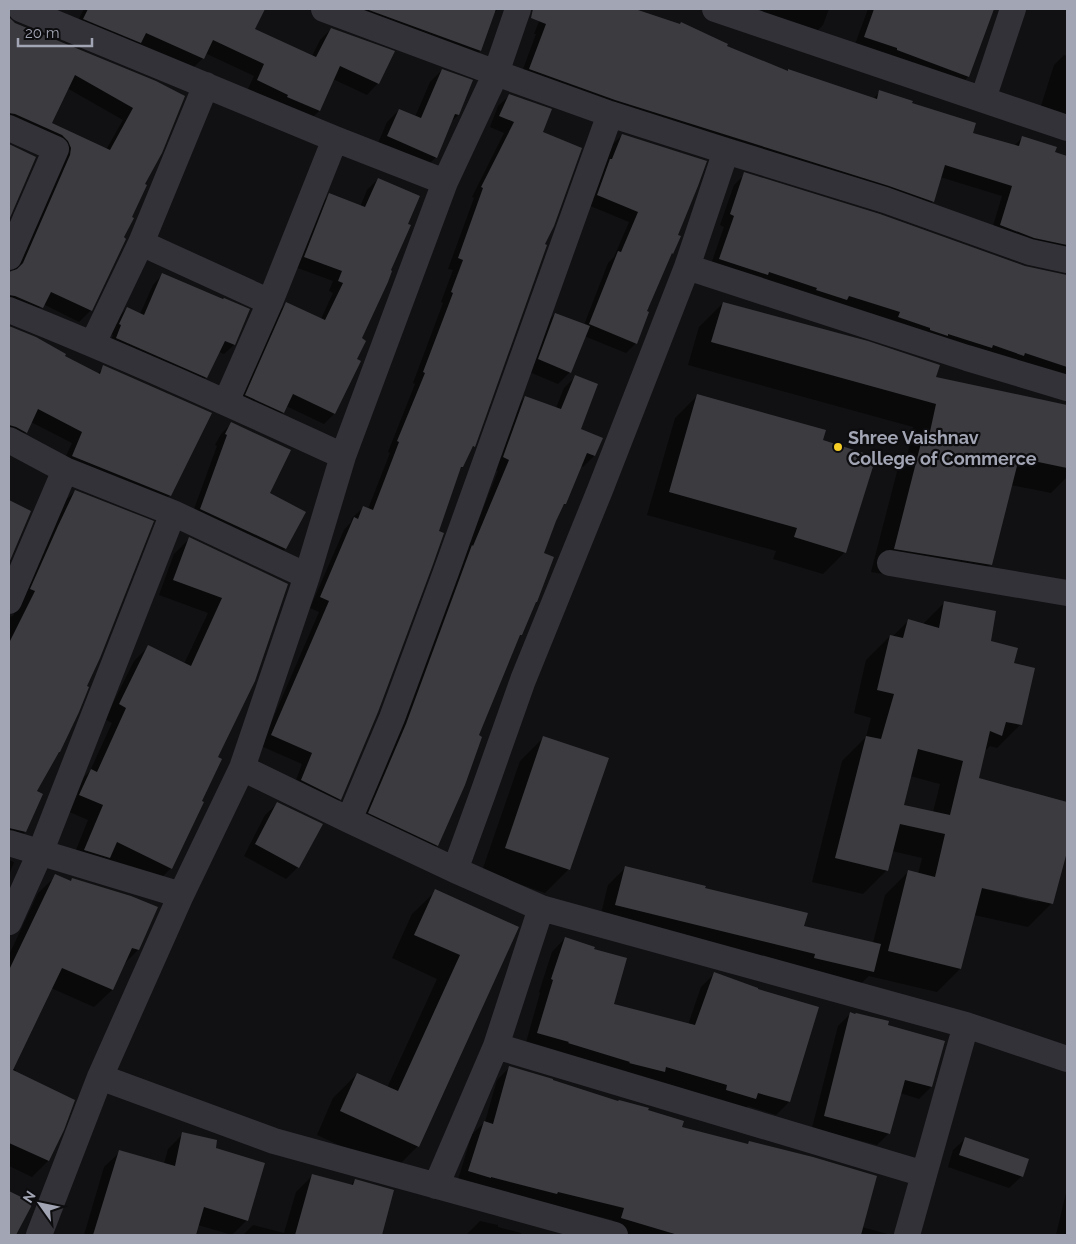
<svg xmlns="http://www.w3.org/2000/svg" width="1076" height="1244" font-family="Raleway,sans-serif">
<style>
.shadow{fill:#0007;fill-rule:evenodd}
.building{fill:#3c3b40;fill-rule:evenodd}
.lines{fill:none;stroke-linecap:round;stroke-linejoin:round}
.minor{stroke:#323238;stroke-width:26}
.poi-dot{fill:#f6ce26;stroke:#0d0c0e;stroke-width:2}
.labels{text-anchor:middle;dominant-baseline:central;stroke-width:4.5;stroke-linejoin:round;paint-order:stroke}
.poi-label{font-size:18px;font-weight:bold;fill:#a2a5b4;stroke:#0d0c0e;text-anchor:start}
</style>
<rect width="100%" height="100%" fill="#111113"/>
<!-- shadow -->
<path class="shadow" d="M84,9H264L254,30L312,56L320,40L331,29L378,83L367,95L333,79L319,111L308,122L247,91L254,76L205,53L203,58L191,70L73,30Z
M326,9H498L493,14L480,51L468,62Z
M544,9H616L643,19L726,47L787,72L873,99L880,92L910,104L971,134L1014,146L1023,137L1054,153L1067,157V261L990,236L1002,196L940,177L933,201L922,212L519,80L536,34H534Z
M750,9H829L823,25L812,36Z
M868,9H992L968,77L957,88L854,47Z
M9,20L15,24L156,82L144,185L91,310L79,322L43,304L30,318L9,309V273L13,272L59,167L9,128ZM67,88L123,120L106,150L51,124Z
M1064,55L1067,56V117L1040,109L1054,65Z
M442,70L458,115L451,122L436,157L424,169L376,148L387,122L399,110L415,117L430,82Z
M509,96L541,133L544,245L474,446L469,450L462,467L459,470L340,799L330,809L292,791L302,764L261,746L319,612L310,608L344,530L351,522L352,518L363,508L368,509L390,453L388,452L415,384L413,383L443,303L441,302L453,270L448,269L474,198L472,197L504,133L490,127L498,106Z
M622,135L705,161L645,311L636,343L626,353L584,336L570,372L558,384L527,371L543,326L555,314L584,325L608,263L614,257L629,222L588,205L612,145Z
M9,146L35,157L9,217Z
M745,174L1025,267L1067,276V382L709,270L724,227L720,225L734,185Z
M378,179L360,339L355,360L359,361L334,414L324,424L286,406L283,412L273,422L236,405L276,314L286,304L321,319L333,293L329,291L333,281L295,267L319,205L330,195L360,207L367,190Z
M162,275L249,310L234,345L224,354L219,352L206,377L196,387L107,348L113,335L110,334L118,318L127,308L140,314L153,285Z
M723,303L935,378L1067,406V477L1051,493L1011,485L991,564L967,588L871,572L899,464L907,457L913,427L688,365L699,327Z
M9,327L36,338L63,357L97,374L104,367L170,495L158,507L61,467L72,443L31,422L26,432L14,443L9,440Z
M575,377L580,430L601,439L594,456L583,467L580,466L565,504L561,508L542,554L521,635L517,638L477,736L437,845L426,856L358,824L498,471L493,469L514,408L525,397L556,408L564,388Z
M697,396L822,441L845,552L823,574L773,559L776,551L647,515L675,418Z
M232,423L269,494L304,512L285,549L274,560L190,520L217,446L215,445L221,434Z
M75,491L35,792L25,832L13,843L9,842V617L13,616L47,538L63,503Z
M9,501L29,512L9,560Z
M189,539L287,585L217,758L200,802L202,803L171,868L156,883L70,865L88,820L65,810L76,785L90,771L112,723L105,719L134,661L149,646L184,664L208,613L159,595L174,554Z
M945,602L1013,664L1021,724L997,748L990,746L984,752L977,779L1067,803V847L1051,904L1028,927L974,915L960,969L937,992L869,976L856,988L599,922L608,885L625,868L704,889L803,927L873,943L885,895L908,872L918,874L922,858L892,851L887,870L863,894L812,882L842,761L866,737L871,718L854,713L866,660L890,636L892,637L908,621L922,625ZM910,776L940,784L933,812L903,806ZM976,885L1037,899V902L976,887Z
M544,737L569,869L545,893L482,871L520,761Z
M278,803L298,867L286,879L244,856L265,815Z
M9,860L14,862L9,875Z
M56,876L138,950L123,965L112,990L94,1007L51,988L12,1068L16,1070L10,1082L62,1129L48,1161L32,1177L9,1166V955L38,893Z
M436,891L517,928L418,1146L394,1170L317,1135L333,1098L357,1074L387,1088L437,979L392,958L412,914Z
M565,938L612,1005L688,1025L701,987L714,974L756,989L817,1008L789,1102L776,1115L748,1106L742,1112L525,1046L540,993L539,992L552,952Z
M850,1014L886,1026L931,1087L919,1099L900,1093L889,1133L877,1145L812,1128L838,1026Z
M509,1068L647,1111L680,1128L747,1145L749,1142L862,1227L891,1235H627L610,1230L613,1220L457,1183L472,1134L485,1122L497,1080Z
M183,1134L214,1149L247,1220L232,1235L198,1225L195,1235H84L104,1167L120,1152L164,1164L168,1149Z
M966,1138L1022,1176L1009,1188L948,1167L953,1150Z
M312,1176L350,1186L355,1180L393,1191L381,1235H243L253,1225L284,1233L296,1192Z
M1067,1191V1235H1056L1066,1193Z
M480,1221L498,1225V1227L521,1233V1235H466Z"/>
<!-- building -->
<path class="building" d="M88,9H265L255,29L316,57L331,28L395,51L379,84L340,66L320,111L287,97L288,95L257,80L264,64L213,40L204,59L146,33L141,43L83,19Z
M366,9H496L481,51Z
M533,9H635L680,24L681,22L728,44L727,46L788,71V69L877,99L879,90L913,101L912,103L976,123L973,133L1019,146L1022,136L1057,147L1055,152L1067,156V245L1034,238L1000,225L1012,186L945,165L934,202L889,186L615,100L529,69L546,24L531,18Z
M874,9H994L969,77L897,50V48L864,37Z
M9,17L15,23L156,81L185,96L162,153L145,184L147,185L132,217L134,218L124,237L126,239L92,311L51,292L43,308L15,296L9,295V272L17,269L23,263L70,155L71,148L68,141L62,135L15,114L9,113ZM75,75L133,108L110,150L52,123Z
M442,69L473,80L459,115L455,114L437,158L387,136L399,109L421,118Z
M509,94L552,109L543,132L582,148L554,226L545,244L547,245L475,447L473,446L463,467H461L439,531L444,533L432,567L378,712L341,800L301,780L312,753L271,735L329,601L320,597L354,517L358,519L363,506L373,510L399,442L397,441L425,373L423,372L453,293L451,292L463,260L458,258L483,188L481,187L514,122L499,116Z
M622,134L707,161L698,186L678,235L681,236L673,254L672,253L647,311L649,312L637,344L589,324L618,251L621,252L638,212L597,195L610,159H612Z
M9,144L36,157L9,220Z
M744,172L880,214L1025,266L1067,275V367L1025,353L1024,356L993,345L992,348L948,334V336L930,330V328L898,317L900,312L849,296L847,300L816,290L817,288L769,272L768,275L719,259L734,216L730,214Z
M378,178L420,196L408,224L411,225L391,270L392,271L388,282L362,338L366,341L357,359L361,361L335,414L293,394L284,413L245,395L286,302L325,320L343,283L338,281L342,271L304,257L329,193L365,207Z
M162,273L223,299L224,298L250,309L235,345L225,341L207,378L116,338L121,325L119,324L127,307L144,315Z
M723,302L868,341L940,365L936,377L1067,405V468L1019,458L992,565L894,549L922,439L928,441L936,404L711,342Z
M555,313L590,326L571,373L538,359Z
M9,326L36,337L66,354L65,356L100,374L103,365L212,413L171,496L72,456L82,432L38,409L27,433L16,427L9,425Z
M575,375L598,384L581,429L603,438L595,456L587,453L566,504H564L556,521L544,553L554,557L537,602H536L522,635H520L479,735L482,737L465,785L438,846L368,813L406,724L472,545L473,546L509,460L503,457L525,396L561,409Z
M697,394L826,430L823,440L876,457L846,553L794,537L797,528L669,492Z
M231,422L291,450L270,493L306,512L286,549L200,509L227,435L225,434Z
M75,490L154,521L100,658L87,686L89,687L79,712L60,752H59L37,791L43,794L26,832L9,828V643L35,591L30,589L58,526Z
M9,500L31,511L9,563Z
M189,537L288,584L255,681L218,757L222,759L202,801L204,802L172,869L117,842L110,858L84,850L103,805L79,795L91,769L97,772L126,708L119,704L148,645L191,666L222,598L173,580Z
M944,601L996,611L991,641L1018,648L1014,663L1035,668L1022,725L1006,722L1002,736L990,731L979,778L1067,802V852L1053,904L982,888L961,969L888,951L908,870L935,877L945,834L900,824L888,871L835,858L866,736L881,739L894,694L877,690L890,635L903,638L908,619L939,628ZM918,749L963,761L950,815L904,805Z
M543,736L609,758L570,870L505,848Z
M277,802L323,824L299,868L255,844Z
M625,866L706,886L705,888L808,913L804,926L881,944L874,972L814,958L815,954L615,905Z
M55,874L71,881L72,878L131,896L158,907L139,950L132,948L113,990L62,968L13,1070L75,1100L64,1130L49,1161L9,1143V970Z
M435,889L519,927L419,1147L340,1111L357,1073L398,1091L460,955L414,935Z
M565,937L595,947L594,949L627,958L614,1004L695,1025L714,972L758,988V989L819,1007L790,1102L758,1093L756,1099L726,1090L727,1085L666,1067L665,1072L629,1063L630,1062L568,1043L569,1042L537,1033L553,980L551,979Z
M850,1012L855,1014L856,1013L889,1021L888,1025L945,1041L932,1087L905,1080L890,1134L824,1116Z
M509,1066L553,1079V1080L618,1101L619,1100L649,1108L648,1110L684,1121L682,1127L748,1144L749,1141L813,1157L877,1176L861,1235H678L621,1218L624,1208L558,1192L557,1194L491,1177V1178L468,1171L484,1121L493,1124Z
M182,1132L217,1140L216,1148L265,1163L248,1221L204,1207L196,1235H93L119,1150L175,1166Z
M965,1137L1029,1159L1023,1177L959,1155Z
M312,1174L353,1185L355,1179L394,1190L382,1235H295Z
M9,1191L33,1203L16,1235H9Z"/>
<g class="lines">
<!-- minor -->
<path class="minor" d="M21,9L335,139L445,182
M324,9L496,73L610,114L726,151L885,200L1030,252L1067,260
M715,9L1067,128
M983,99L1013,9
M9,128L56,149L9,257
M141,243L270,302
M687,267L967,358L1067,388
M9,310C122,355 232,405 343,456
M93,343L141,243L206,85
M226,402L270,302L335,139
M9,440L65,470L173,513L307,576
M890,563L1067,593
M9,601L65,470
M242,768L349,820L455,870L541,908L966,1025L1067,1059
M349,820L392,718L446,572L610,114
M9,843L181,895
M455,870L483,793L523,680L600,490L687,267L726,151
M9,922L40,853L173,513
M496,1046L924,1174
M100,1077L274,1141L615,1235
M436,1186L496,1046L541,908
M39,1235L100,1077L181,895L242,768L307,576L343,456L445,182L496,73L518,9
M907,1235L966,1025"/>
</g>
<!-- markers -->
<circle class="poi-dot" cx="838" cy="447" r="5"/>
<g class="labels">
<!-- poi labels -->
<g class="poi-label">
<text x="848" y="437">Shree Vaishnav<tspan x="848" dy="21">College of Commerce</tspan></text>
</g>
</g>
<!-- border -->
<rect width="1076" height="1244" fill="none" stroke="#a2a5b4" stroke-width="20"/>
<!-- north arrow -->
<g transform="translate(40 1204) rotate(303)" stroke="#0d0c0e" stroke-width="4" paint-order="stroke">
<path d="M0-4L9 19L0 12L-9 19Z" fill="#a2a5b4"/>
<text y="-8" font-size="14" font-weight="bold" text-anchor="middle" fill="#a2a5b4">N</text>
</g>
<!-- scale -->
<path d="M18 38v8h74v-8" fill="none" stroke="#a2a5b4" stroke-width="2.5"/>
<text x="25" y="38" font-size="15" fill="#a2a5b4" stroke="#0d0c0e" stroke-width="4" paint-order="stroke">20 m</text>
</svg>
